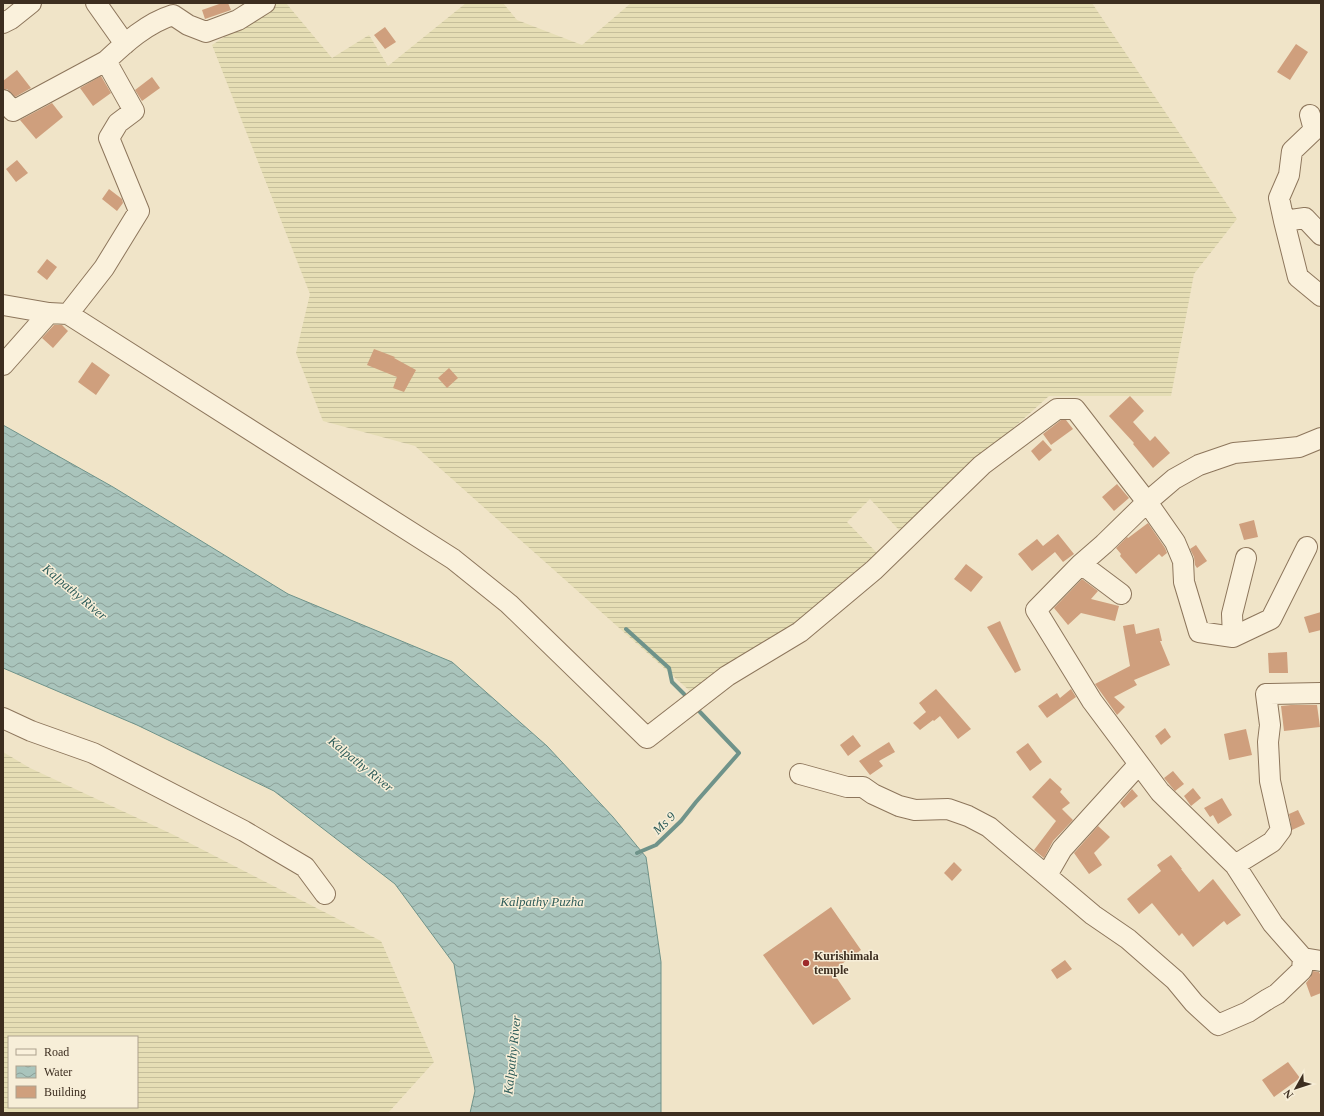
<svg xmlns="http://www.w3.org/2000/svg" width="1324" height="1116" font-family="'Times New Roman',serif">
<style>
.farmland{fill:url(#farmland-rules);fill-rule:evenodd}
.water{fill:url(#water-waves);stroke:#6f938a}
.lines{fill:none;stroke-linecap:round;stroke-linejoin:round}
.stream{stroke:#6f938a;stroke-width:4}
.building{fill:#cf9f7d}
.minor-casing{stroke:#8d765c;stroke-width:22}
.minor{stroke:#faf1dc;stroke-width:20}
.poi-dot{fill:#9e2a2b;stroke:#f7eed8;stroke-width:1.5}
.labels{text-anchor:middle;dominant-baseline:central;stroke-width:3;stroke-linejoin:round;paint-order:stroke}
.poi-label{font-size:12px;font-weight:bold;fill:#3d2e20;stroke:#f7eed8;text-anchor:start}
.water-label{font-size:13px;font-style:italic;fill:#2f5d5a;stroke:#f7eed8}
</style>
<defs>
<pattern id="farmland-rules" width="6" height="5" patternUnits="userSpaceOnUse"><rect width="6" height="5" fill="#e6deb5"/><path d="M0 2.5h6" fill="none" stroke="#c6bf9b"/></pattern>
<pattern id="water-waves" width="16" height="10" patternUnits="userSpaceOnUse"><rect width="16" height="10" fill="#a9c4bc"/><path d="M0 5q4-4 8 0t8 0" fill="none" stroke="#8ba098"/></pattern>
</defs>
<rect width="100%" height="100%" fill="#f0e4c8"/>
<!-- farmland -->
<path class="farmland" d="M277,3H286L332,58L369,35L388,66L466,3H503L517,20L582,45L631,3H1092L1237,219L1194,274L1171,396H1049L899,530L870,499L847,522L877,553L795,624L691,692L415,446L323,421L296,353L310,294L212,45Z
M3,752L30,768L174,835L381,941L434,1062L388,1113H3ZM9,1037H137V1107H9Z"/>
<!-- water -->
<path class="water" d="M3,425L113,487L288,594L452,662L547,746L613,817L646,857L661,962V1113H470L475,1091L454,964L395,884L274,791L137,725L3,668Z"/>
<g class="lines">
<!-- stream -->
<path class="stream" d="M626,629L669,668L672,682L684,694
M637,853L656,845L681,821L696,802L739,753L700,712"/>
</g>
<!-- building -->
<path class="building" d="M222,3H228L231,10L205,19L202,10Z
M385,27L396,42L385,49L374,35Z
M1296,44L1308,52L1290,80L1277,72Z
M17,70L31,88L15,97L7,89H3V81Z
M101,76L111,93L93,106L80,88Z
M152,77L160,88L142,101L135,90Z
M52,103L63,117L36,139L20,120Z
M17,160L28,173L16,182L6,169Z
M109,189L122,199L123,203L117,211L102,199Z
M47,259L57,267L47,280L37,272Z
M54,325H62L68,331L53,348L42,338Z
M374,349L395,357L394,358L416,370L404,392L393,388L397,377L367,365Z
M92,362L110,375L96,395L78,382Z
M449,368L458,378L447,388L438,378Z
M1130,396L1144,411L1133,422L1150,441L1155,436L1170,453L1153,468L1133,444L1134,443L1109,416Z
M1061,420H1066L1073,429L1051,445L1043,434Z
M1043,440L1052,450L1039,461L1031,451Z
M1117,484L1129,498L1114,511L1102,497Z
M1254,520L1258,537L1244,540L1239,524Z
M1148,523L1165,548L1167,553L1162,557L1159,554L1136,574L1120,556L1121,554L1116,548L1127,537L1128,538Z
M1058,534L1074,554L1063,562L1055,552L1032,571L1018,554L1037,539L1043,546Z
M1196,545L1207,561L1197,568L1195,565L1194,557L1190,549Z
M966,564L983,577L971,592L954,579Z
M1082,579L1098,591L1091,599L1119,606L1115,621L1081,613L1068,625L1054,608Z
M1321,612V630L1309,633L1304,617Z
M1000,621L1021,670L1015,673L987,627Z
M1134,624L1136,634L1159,628L1162,641H1160L1170,665L1134,680L1137,685L1114,697L1125,707L1117,715L1095,684L1130,666L1123,626Z
M1287,652L1288,673H1269L1268,653Z
M936,689L971,729L958,739L940,716L934,721L933,720L920,730L913,723L926,712L919,703Z
M1071,689L1076,697L1047,718L1038,706L1057,693L1060,698Z
M1291,705H1317L1320,727L1284,731L1281,706Z
M1165,728L1171,737L1161,745L1155,736Z
M1246,729L1252,755L1229,760L1224,734Z
M853,735L861,746L848,756L840,745Z
M889,742L895,752L879,761L883,766L870,775L859,761Z
M1028,743L1042,762L1030,771L1016,752Z
M1173,771L1184,784L1175,791L1164,778Z
M1050,778L1062,789L1060,792L1070,803L1062,809L1073,820L1053,841L1044,858L1034,850L1056,821L1032,797Z
M1193,788L1201,798L1191,806L1184,796Z
M1132,789L1138,796L1124,808L1120,803Z
M1222,798L1232,815L1218,824L1213,815L1210,817L1204,808Z
M1298,810L1305,824L1292,830L1289,814Z
M1098,826L1110,837L1094,853L1102,865L1089,874L1074,853Z
M1171,855L1182,869H1181L1199,892L1213,879L1241,915L1227,925L1224,921L1193,947L1182,933L1179,936L1152,903L1139,914L1127,899L1161,871L1157,865Z
M954,862L962,870L952,881L944,873Z
M831,907L861,950L832,971L851,999L813,1025L763,955Z
M1065,960L1072,969L1057,979L1051,970Z
M1313,971L1319,972L1321,976V993L1311,997L1306,983L1310,978Z
M1288,1062L1300,1078L1274,1097L1262,1080Z"/>
<g class="lines">
<!-- minor casing -->
<g class="minor-casing">
<path id="minor" d="M96,3L125,44
M3,23L11,19L31,3
M3,100L13,111L106,61
M1284,221L1279,198L1289,175L1292,151L1314,130L1310,115
M1321,235L1305,218L1284,221L1298,277L1321,296
M3,305L49,313L68,314L453,559L509,604L647,738L727,676L800,632L874,570L982,465L1057,409H1075L1147,502L1104,544L1081,564L1036,610L1092,701L1160,792L1235,865L1273,924L1303,958L1321,961
M68,314L104,268L139,211L109,138L118,123L134,111L106,61C125,43 147,23 173,15L188,25L206,32L238,20L265,3
M3,365L49,313
M1246,558L1232,614L1233,637L1271,619L1307,547
M1081,564L1121,594
M1233,637L1199,632L1184,582L1183,561L1175,542L1147,502L1174,479L1199,465L1234,453L1299,447L1321,438
M3,718L31,731L93,753L244,831L305,867L325,894
M800,774L847,787H863L873,794L899,806L915,810L948,809L968,816L989,827L1093,915L1128,939L1160,967L1175,980L1194,1003L1218,1025L1248,1012L1268,999L1277,994L1302,970L1303,958
M1235,865L1272,842L1281,830L1270,781L1268,742L1270,725L1266,694L1321,693
M1047,875L1062,849L1139,764"/>
</g>
<!-- minor -->
<use href="#minor" class="minor"/>
</g>
<!-- markers -->
<circle class="poi-dot" cx="806" cy="963" r="4"/>
<g class="labels">
<!-- poi labels -->
<g class="poi-label">
<text x="814" y="956">Kurishimala<tspan x="814" dy="14">temple</tspan></text>
</g>
<!-- water labels -->
<g class="water-label">
<text transform="translate(75 592) rotate(40)">Kalpathy River</text>
<text transform="translate(361 764) rotate(39)">Kalpathy River</text>
<text transform="translate(664 823) rotate(-45)">Ms 9</text>
<text x="542" y="901">Kalpathy Puzha</text>
<text transform="translate(512 1055) rotate(-84)">Kalpathy River</text>
</g>
</g>
<!-- border -->
<rect width="1324" height="1116" fill="none" stroke="#3d2e20" stroke-width="8"/>
<!-- legend -->
<rect x="8" y="1036" width="130" height="72" fill="#f7eed8" stroke="#ada18e"/>
<rect x="16" y="1049" width="20" height="6" fill="#faf1dc" stroke="#ada18e"/>
<text x="44" y="1056" font-size="12" fill="#3d2e20">Road</text>
<rect x="16" y="1066" width="20" height="12" fill="url(#water-waves)" stroke="#ada18e"/>
<text x="44" y="1076" font-size="12" fill="#3d2e20">Water</text>
<rect x="16" y="1086" width="20" height="12" fill="#cf9f7d" stroke="#ada18e"/>
<text x="44" y="1096" font-size="12" fill="#3d2e20">Building</text>
<!-- north arrow -->
<g transform="translate(1296 1088) rotate(231)" stroke="#f7eed8" stroke-width="3" paint-order="stroke">
<path d="M0-3L7 15L0 10L-7 15Z" fill="#3d2e20"/>
<text y="-6" font-size="11" font-weight="bold" text-anchor="middle" fill="#3d2e20">N</text>
</g>
</svg>
